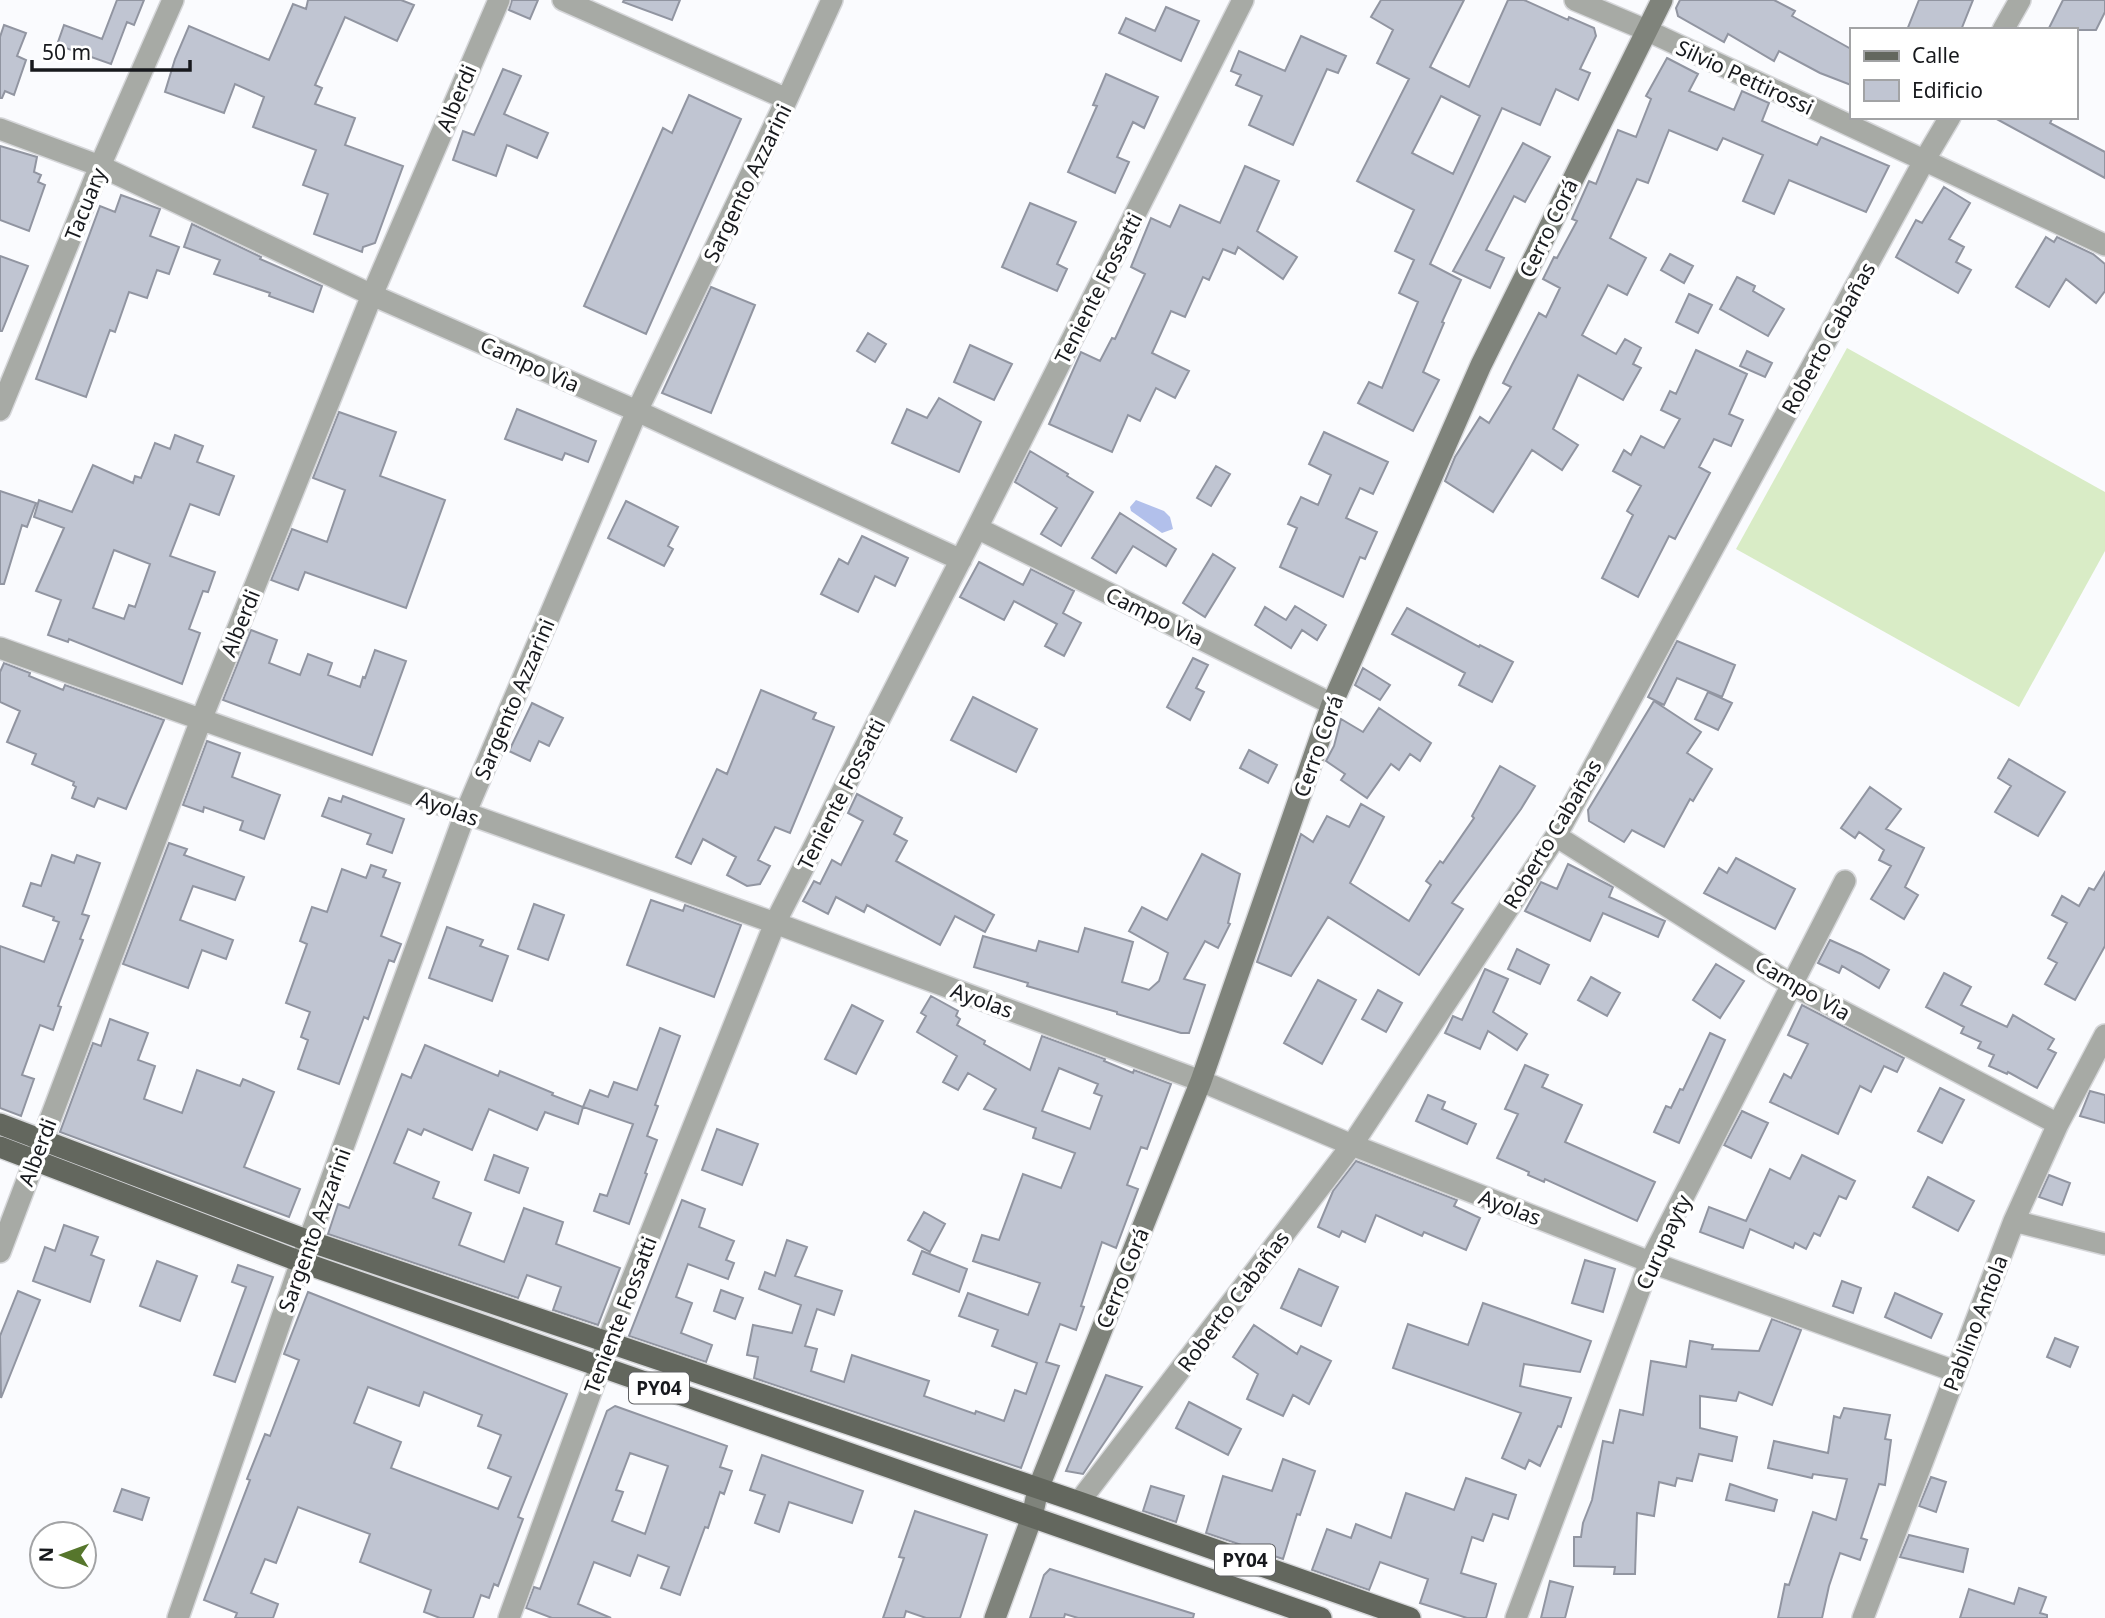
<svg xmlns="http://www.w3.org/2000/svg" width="2105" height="1618" font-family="'Noto Sans',sans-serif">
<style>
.garden{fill:#d9ecc6}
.water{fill:#b2c0eb}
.building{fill:#c0c5d2;stroke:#9195a1;stroke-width:2;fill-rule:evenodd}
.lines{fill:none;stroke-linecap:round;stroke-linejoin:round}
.street-casing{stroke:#d6d7da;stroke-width:24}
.secondary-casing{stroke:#d6d7da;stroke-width:24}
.primary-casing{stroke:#d6d7da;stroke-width:24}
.street{stroke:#a7aaa5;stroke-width:21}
.secondary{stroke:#7f837b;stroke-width:21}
.primary{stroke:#63675e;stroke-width:21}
.labels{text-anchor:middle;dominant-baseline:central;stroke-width:7;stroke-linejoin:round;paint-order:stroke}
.shield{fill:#fff;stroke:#5d5e61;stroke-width:2}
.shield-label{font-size:19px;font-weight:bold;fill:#17191d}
.street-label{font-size:21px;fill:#17191d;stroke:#fff}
</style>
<rect width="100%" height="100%" fill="#fafbfe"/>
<!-- garden -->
<path class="garden" d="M1847,348L2105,492V551L2019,707L1736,549Z"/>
<!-- water -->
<path class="water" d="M1136,500L1164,511L1170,517L1173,529L1162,533L1131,511L1130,507Z"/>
<!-- building -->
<path class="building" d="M117,0H144L134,25L127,22L111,64L57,45L64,25L102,39Z
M308,0H401L414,5L397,41L345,17L315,85L322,88L315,104L355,118L345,145L403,166L375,243L363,247L362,252L314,234L328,194L303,185L316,150L253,127L264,97L235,84L224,113L165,92L175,59L189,26L269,60L293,4L306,9Z
M512,0H538L530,19L509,10Z
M624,0H680L672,20L623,2Z
M1381,0H1464L1430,67L1469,87L1508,0H1524L1568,20L1569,17L1594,28L1596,36L1580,69L1590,73L1578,100L1556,89L1540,125L1502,108L1430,264L1461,280L1442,322L1444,323L1423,372L1439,380L1413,431L1358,403L1369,382L1382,388L1418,302L1399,293L1414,260L1395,251L1414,210L1357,181L1409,79L1377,63L1393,30L1371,17ZM1441,96L1480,116L1453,174L1412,153Z
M1680,0H1774L1795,11L1792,16L1851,49V85L1820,73L1779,51L1774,61L1728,34L1724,42L1678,16L1676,8Z
M1919,0H1973L1961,30H1907Z
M2063,0H2105V12L2096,30H2048Z
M1166,7L1199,21L1181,61L1119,33L1126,18L1155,31Z
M4,25L26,33L17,56L26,60L14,95L5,91L2,98H0V37Z
M1301,36L1346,56L1338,73L1327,69L1293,145L1249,125L1262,96L1236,85L1241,75L1231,71L1239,51L1285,71Z
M1667,58L1698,74L1689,91L1734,110L1742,91L1769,103L1762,121L1817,145L1821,137L1889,166L1866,212L1789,180L1774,214L1743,201L1763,155L1723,138L1717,150L1669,130L1648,183L1637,179L1610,238L1646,258L1627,295L1608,285L1582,335L1616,354L1625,339L1641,348L1633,364L1641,368L1623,400L1578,375L1553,429L1578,445L1562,470L1532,450L1493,512L1445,481L1455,457L1480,417L1489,423L1511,387L1503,383L1512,365L1539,313L1546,317L1560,288L1543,279L1554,257L1557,258L1577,221L1572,219L1589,181L1596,184L1618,130L1636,137L1651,99L1646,96Z
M503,69L521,76L504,114L548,133L537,158L507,145L496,176L453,160L463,131L474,135Z
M1106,74L1158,97L1144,128L1133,122L1117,157L1129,162L1115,193L1068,172L1097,106L1093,105Z
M689,95L741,119L646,334L584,306L663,128L672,133Z
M1993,117H2053L2050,123L2105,152V178Z
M1523,143L1550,157L1525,202L1514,196L1486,250L1504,258L1490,288L1453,271Z
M0,146L37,157L34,172L41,175L38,182L45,185L29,231L0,220Z
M1245,166L1279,181L1257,231L1297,257L1283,279L1238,247L1235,254L1223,249L1209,280L1203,277L1185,317L1171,311L1152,353L1189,371L1175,398L1156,388L1140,421L1128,415L1112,452L1049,424L1081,352L1100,361L1112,338L1115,339L1145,274L1131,267L1151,218L1170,227L1180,205L1220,223Z
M1944,187L1970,203L1949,239L1964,247L1956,262L1971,270L1958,293L1896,257L1916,220L1922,223Z
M121,195L160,209L150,236L179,247L169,274L157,270L147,298L129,292L115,332L110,330L86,397L36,379L100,206L115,212Z
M1030,203L1076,222L1057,264L1067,269L1057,291L1002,267Z
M192,224L261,257L260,259L322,286L313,312L269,296L270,293L214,274L220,260L184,247Z
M2046,237L2054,242L2057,237L2093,254L2105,264V291L2096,303L2066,279L2049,307L2016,287Z
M1670,254L1693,266L1684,283L1661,270Z
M0,256L28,266L2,331H0Z
M1737,277L1755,286L1753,291L1784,309L1768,336L1720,309Z
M711,287L755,305L711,413L662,393Z
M1689,294L1712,305L1698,333L1676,322Z
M868,333L886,344L875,362L857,351Z
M970,345L1012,364L994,400L954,382Z
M1696,350L1747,374L1729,414L1743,420L1731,446L1714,439L1699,467L1710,473L1675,539L1669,536L1638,597L1602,578L1633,515L1627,511L1641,486L1613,471L1624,450L1631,455L1641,436L1664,448L1680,419L1661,410L1670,391L1676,394Z
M1747,351L1772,363L1765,377L1740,366Z
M939,398L981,422L959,472L892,443L907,409L927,418Z
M517,409L596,441L588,462L565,453L562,460L505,439Z
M339,412L396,432L380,476L445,500L406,608L305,572L298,590L271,580L292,529L327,542L345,490L313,478Z
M1324,432L1388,462L1373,494L1360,488L1346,518L1377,532L1365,559L1360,557L1343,597L1280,567L1297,528L1288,524L1301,497L1318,505L1331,475L1309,464Z
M175,435L203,446L197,462L234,476L219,515L190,504L170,556L215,572L208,592L203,591L189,629L200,633L182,684L69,639L68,642L48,635L61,600L36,591L64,528L34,517L39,500L72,512L93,465L133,483L135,476L141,478L155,443L170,449ZM114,550L150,564L135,607L129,605L124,619L93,608Z
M1030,451L1068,474L1067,476L1093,492L1061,546L1041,534L1057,508L1015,482Z
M1216,466L1230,474L1211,506L1197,498Z
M0,491L36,503L27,527L22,525L4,584H0Z
M626,501L678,527L668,546L673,549L664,566L608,538Z
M1120,513L1176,549L1166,566L1133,546L1116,573L1092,558Z
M862,536L908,558L895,586L875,576L858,612L821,594L839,559L848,564Z
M1213,554L1235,568L1205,617L1183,603Z
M979,562L1023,585L1031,569L1074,591L1063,613L1081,623L1064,656L1045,646L1057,624L1014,601L1004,620L960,597Z
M1295,606L1326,625L1317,640L1302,630L1291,648L1255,625L1265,607L1286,620Z
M1407,608L1479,647L1480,645L1513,662L1492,702L1459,685L1465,673L1392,634Z
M251,630L277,640L269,663L300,675L308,654L332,663L328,675L360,687L363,677L365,678L375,650L406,661L372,755L223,700Z
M1677,641L1735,665L1722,697L1677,678L1664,705L1648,697Z
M1193,658L1208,665L1196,688L1204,692L1190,720L1167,707Z
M4,663L30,673L29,676L63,690L65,685L164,720L126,809L98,798L94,807L72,798L76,787L73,785L74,782L32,764L36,754L7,742L20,711L0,702V672Z
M1363,668L1390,685L1380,700L1355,685Z
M761,690L816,713L813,719L834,727L790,833L775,827L758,860L770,866L760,884L747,886L727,875L736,857L703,839L691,864L676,857L717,769L727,774Z
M1708,692L1732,703L1718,730L1695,719Z
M973,697L1037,729L1016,772L951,740Z
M1654,701L1701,732L1687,753L1712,769L1693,801L1690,799L1664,847L1632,830L1624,842L1589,821L1588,810Z
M532,703L563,718L549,746L539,741L530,761L509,751Z
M1379,708L1431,743L1420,761L1410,754L1399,770L1391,764L1367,798L1341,780L1345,774L1326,761L1334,746L1341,719L1363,732Z
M207,741L240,753L232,777L280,795L264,839L240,830L243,821L204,807L203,812L183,805Z
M1249,750L1277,765L1268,783L1240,768Z
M2009,759L2065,792L2038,836L1995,812L2011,786L1998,778Z
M1500,766L1535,786L1521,809L1452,903L1463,909L1419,975L1328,917L1291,976L1257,962L1301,834L1313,842L1327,816L1349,827L1361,804L1384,817L1350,883L1409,921L1431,885L1426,881L1440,861L1443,863L1474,818L1472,816Z
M1870,787L1901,809L1886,829L1924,848L1905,887L1918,895L1904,919L1871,899L1891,866L1879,860L1884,850L1859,832L1855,838L1841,828Z
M857,794L902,818L894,834L907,841L896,861L994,915L985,932L955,916L940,945L867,905L864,912L836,897L828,914L803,901L814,881L820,884L832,860L841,865L863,821L848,813Z
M343,796L404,819L392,853L367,844L371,834L322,816L329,798L341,802Z
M169,843L187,849L184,855L244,877L235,900L193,886L180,920L233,940L226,959L202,950L188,988L123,964Z
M1202,854L1240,874L1228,923L1230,924L1218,948L1205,941L1184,979L1205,985L1189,1033H1181L1117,1014V1012L1027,986L1028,983L974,967L983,936L1036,951L1039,941L1078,952L1085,928L1133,942L1122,982L1149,990L1159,981L1168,953L1129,931L1142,907L1167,920Z
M52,855L74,863L77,855L100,863L82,914L89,916L80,939L83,940L58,1006L61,1007L53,1030L40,1025L22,1075L34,1079L21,1116L0,1108V946L44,962L59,922L53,920L54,917L23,906L31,883L41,886Z
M1736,858L1795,889L1775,929L1704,893L1719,868L1727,873Z
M1568,864L1613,887L1609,897L1665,921L1658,937L1603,913L1590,941L1525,911L1541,882L1557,889Z
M371,865L386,870L383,877L400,883L381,936L401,944L394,962L389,960L368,1019L364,1017L339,1084L298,1069L308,1040L301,1037L310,1012L286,1003L307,944L300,941L312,907L327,912L342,869L366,878Z
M2105,872V946L2075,1000L2045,984L2057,963L2048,958L2067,923L2052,915L2062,896L2079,906L2089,888L2094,890Z
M651,900L683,911L685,905L741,925L714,997L627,965Z
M534,904L564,915L548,960L518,949Z
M447,927L483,940L480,946L508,956L492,1001L429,978Z
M1830,940L1861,954L1889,970L1879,988L1842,966L1839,973L1818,963Z
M1517,949L1549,965L1540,984L1508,969Z
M1716,964L1744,981L1720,1018L1693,1000Z
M1485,969L1508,979L1493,1012L1527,1034L1517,1050L1488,1031L1480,1049L1445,1033L1453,1016L1462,1020Z
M1944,973L1971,987L1961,1005L2007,1027L2013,1015L2054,1039L2048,1049L2056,1053L2037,1088L2008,1072L2007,1074L1989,1066L1994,1055L1978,1048L1981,1042L1961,1033L1964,1027L1926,1007Z
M1591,977L1620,993L1607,1016L1578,1000Z
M1318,980L1356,1000L1322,1064L1284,1043Z
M1378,990L1402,1003L1386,1032L1362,1019Z
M931,996L958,1011L956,1016L960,1019L957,1025L985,1041L984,1044L1030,1070L1042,1036L1105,1059L1104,1061L1133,1073L1134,1070L1171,1084L1147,1149L1141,1147L1127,1185L1138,1189L1116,1248L1102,1242L1081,1306L1084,1307L1076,1330L1060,1324L1046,1362L1059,1366L1021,1468L754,1378L758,1357L747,1355L753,1325L792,1333L801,1305L759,1289L765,1272L775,1276L787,1240L807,1247L795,1276L842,1291L834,1315L817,1309L805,1346L817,1349L811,1371L844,1382L852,1355L929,1381L924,1396L975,1414L976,1411L1004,1421L1015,1390L1026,1394L1037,1363L992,1346L998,1330L959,1316L968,1293L1028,1315L1040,1283L973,1261L982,1235L999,1240L1023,1174L1061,1188L1075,1153L1033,1138L1036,1128L984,1109L996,1089L968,1073L958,1090L943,1082L957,1056L917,1032L926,1016L921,1013ZM1059,1068L1098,1084L1094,1093L1102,1096L1090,1129L1042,1111Z
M852,1005L883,1021L856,1074L825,1059Z
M1802,1005L1904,1058L1897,1072L1884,1066L1871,1092L1860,1086L1838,1134L1770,1102L1784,1074L1791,1078L1808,1044L1788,1035Z
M110,1019L148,1033L138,1060L155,1066L144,1099L182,1113L197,1070L240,1086L243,1079L274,1092L244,1167L300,1189L289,1217L60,1132L93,1043L101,1046Z
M660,1028L680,1036L655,1105L658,1106L647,1136L657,1140L645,1173L647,1174L629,1224L594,1211L600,1194L607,1196L633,1124L583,1107L590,1090L608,1097L614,1082L637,1090Z
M1710,1033L1725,1040L1679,1143L1654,1132L1666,1106L1671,1108L1680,1089L1683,1090Z
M425,1045L498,1076L500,1071L553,1093L552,1095L583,1107L578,1124L545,1112L537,1130L489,1109L472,1150L424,1129L421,1135L408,1129L394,1163L439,1182L433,1198L471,1213L459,1245L504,1262L524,1208L563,1222L556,1244L620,1268L598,1325L553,1310L561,1287L527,1275L518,1298L328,1234L338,1204L349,1208L402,1074L411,1078Z
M1525,1065L1548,1075L1542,1087L1582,1105L1565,1142L1655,1182L1637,1221L1545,1179L1544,1182L1528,1175L1529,1172L1497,1158L1518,1114L1505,1109Z
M1940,1088L1964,1100L1942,1143L1918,1131Z
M2090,1091L2105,1095V1123L2080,1116Z
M1428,1095L1445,1102L1442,1109L1476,1124L1467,1144L1416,1121Z
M1742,1111L1768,1123L1751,1158L1724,1145Z
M717,1129L758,1144L742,1185L702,1170Z
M494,1155L528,1168L519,1193L485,1180Z
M1802,1155L1855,1181L1846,1199L1839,1196L1820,1236L1814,1233L1806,1249L1795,1243L1793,1248L1750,1229L1743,1248L1700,1232L1709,1207L1746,1221L1770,1169L1790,1179Z
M1356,1161L1457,1200L1454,1206L1480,1218L1466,1250L1424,1232L1422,1236L1376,1215L1365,1242L1342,1231L1339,1237L1318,1227L1333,1191Z
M2049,1175L2070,1183L2062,1205L2039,1197Z
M1928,1177L1974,1201L1958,1231L1913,1207Z
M682,1200L705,1209L699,1227L734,1241L726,1260L734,1263L728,1279L688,1264L676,1297L692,1303L681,1333L712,1345L706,1362L629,1336Z
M924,1212L945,1224L930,1252L908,1240Z
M64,1225L98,1237L91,1255L104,1260L90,1302L33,1281L45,1247L55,1251Z
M922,1251L967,1269L959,1292L913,1274Z
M1585,1260L1615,1269L1603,1312L1572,1303Z
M157,1261L197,1276L180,1321L140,1306Z
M238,1265L273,1277L235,1382L214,1375L246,1287L232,1282Z
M1299,1269L1338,1287L1321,1326L1281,1308Z
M1842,1281L1861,1288L1853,1313L1833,1306Z
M721,1290L743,1298L735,1319L714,1311Z
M18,1291L40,1300L1,1398L0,1336Z
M308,1292L567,1394L518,1517L523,1519L498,1586L494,1584L489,1598L481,1595L473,1618H440L424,1612L431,1590L360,1562L370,1534L298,1507L276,1563L265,1559L251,1593L278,1604L273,1618H235L237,1613L204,1600L250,1480L247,1479L265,1434L270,1436L299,1360L284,1354ZM368,1387L419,1406L424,1392L482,1415L478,1426L501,1435L488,1468L511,1477L498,1509L391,1468L401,1442L354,1423Z
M1895,1293L1942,1314L1931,1338L1885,1317Z
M1483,1303L1591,1341L1580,1372L1524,1364L1520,1386L1571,1398L1561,1427L1558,1426L1540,1466L1529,1460L1525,1469L1502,1458L1521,1413L1393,1368L1408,1324L1468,1345Z
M1772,1319L1801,1330L1772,1405L1739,1392L1736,1401L1700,1396V1428L1737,1437L1732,1461L1699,1454L1692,1481L1677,1478L1675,1486L1659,1482L1654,1516L1637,1513L1635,1574H1614L1615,1567L1574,1566V1537H1581L1583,1523L1592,1500L1603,1441L1613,1443L1620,1410L1643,1415L1651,1361L1686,1367L1690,1341L1713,1345L1712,1349L1759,1351Z
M1254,1325L1297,1354L1301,1346L1331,1361L1309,1404L1293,1395L1283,1416L1247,1399L1258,1374L1233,1357Z
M2055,1338L2078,1347L2070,1367L2047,1357Z
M1106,1375L1142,1387L1083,1474L1066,1471Z
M1189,1402L1241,1429L1228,1455L1176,1428Z
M615,1406L727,1446L720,1467L732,1471L724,1494L720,1492L708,1528L705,1527L680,1595L661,1588L669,1567L638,1555L630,1576L594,1562L578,1604L611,1618H552L526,1608L534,1587L540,1589L607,1411ZM630,1453L668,1466L645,1534L612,1521L623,1492L616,1490Z
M1844,1408L1890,1415L1885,1439L1891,1440L1885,1485L1879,1484L1861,1538L1867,1540L1860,1560L1840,1553L1829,1586L1822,1618H1778L1785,1584L1789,1585L1813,1512L1836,1520L1847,1479L1813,1474L1812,1478L1768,1468L1774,1441L1828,1453L1834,1416L1840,1418Z
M762,1455L863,1491L852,1523L789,1502L779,1532L755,1523L765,1495L750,1490Z
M1283,1459L1315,1471L1300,1515L1297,1514L1283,1559L1206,1533L1223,1476L1272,1491Z
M1931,1477L1946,1482L1936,1512L1919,1506Z
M1466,1478L1516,1495L1508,1519L1493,1514L1483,1541L1472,1537L1461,1573L1496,1584L1486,1618H1467L1420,1603L1428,1579L1380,1562L1369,1590L1312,1570L1327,1529L1351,1538L1356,1524L1391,1538L1406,1493L1454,1510Z
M1730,1484L1777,1500L1774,1511L1726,1500Z
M1151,1486L1184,1496L1176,1522L1143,1511Z
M122,1489L149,1498L142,1520L114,1511Z
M915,1511L987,1535L960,1618H926L906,1611L904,1618H883L904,1558L899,1557Z
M1909,1535L1968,1549L1963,1572L1900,1557Z
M1050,1569L1194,1614L1193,1618H1078L1065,1614L1064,1618H1030L1044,1575Z
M1550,1581L1573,1587L1565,1618H1541Z
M2019,1588L2046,1597L2040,1613L2047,1615V1618H1960L1969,1589L2014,1604Z"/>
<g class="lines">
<!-- street casing -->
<g class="street-casing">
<path id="street" d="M563,0L787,99
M1575,0L1646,30L2105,245
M2003,30L2020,0
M0,129L100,166L372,295L637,411L961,560
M0,410L100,166L173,0
M977,528L1332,704
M0,648L775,923L1201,1081L1352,1145L1650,1262L1957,1372
M1556,836L1792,985L2058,1124
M2014,1221L2105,1244
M0,1252L201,720L372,295L499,0
M1079,1502L1352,1145L1556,836L1924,161L1950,117
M178,1618L301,1262L465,814L637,411L787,99L832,0
M509,1618L600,1367L607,1342L775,923L977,528L1243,0
M1516,1618L1650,1262L1845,881
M1863,1618L2014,1221L2058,1124L2105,1035"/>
</g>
<!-- secondary casing -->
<g class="secondary-casing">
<path id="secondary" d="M995,1618L1032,1517L1038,1489L1201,1081L1332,704L1481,365L1662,0"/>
</g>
<!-- primary casing -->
<g class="primary-casing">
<path id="primary" d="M0,1124L309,1241L1079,1502L1410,1618
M0,1147L301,1262L1321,1618"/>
</g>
<!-- street -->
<use href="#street" class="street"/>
<!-- secondary -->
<use href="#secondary" class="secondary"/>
<!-- primary -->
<use href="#primary" class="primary"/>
</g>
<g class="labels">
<!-- shield labels -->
<g class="shield">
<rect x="629" y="1372.5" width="60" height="31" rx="5"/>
<rect x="1215" y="1544.5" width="60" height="31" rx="5"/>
</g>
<g class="shield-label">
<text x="659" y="1388">PY04</text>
<text x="1245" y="1560">PY04</text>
</g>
<!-- street labels -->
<g class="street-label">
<text transform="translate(1745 77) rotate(25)">Silvio Pettirossi</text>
<text transform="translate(456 98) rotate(-67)">Alberdi</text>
<text transform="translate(747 183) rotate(-64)">Sargento Azzarini</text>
<text transform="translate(85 204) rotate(-68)">Tacuary</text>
<text transform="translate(1548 228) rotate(-64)">Cerro Corá</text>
<text transform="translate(1098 288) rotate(-63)">Teniente Fossatti</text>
<text transform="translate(1828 338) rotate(-61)">Roberto Cabañas</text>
<text transform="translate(530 364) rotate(24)">Campo Vìa</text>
<text transform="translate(1155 616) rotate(26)">Campo Vìa</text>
<text transform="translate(240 623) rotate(-68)">Alberdi</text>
<text transform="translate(514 699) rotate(-67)">Sargento Azzarini</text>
<text transform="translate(1318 746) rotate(-70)">Cerro Corá</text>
<text transform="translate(841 794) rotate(-63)">Teniente Fossatti</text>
<text transform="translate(448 808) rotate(20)">Ayolas</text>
<text transform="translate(1552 834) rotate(-59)">Roberto Cabañas</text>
<text transform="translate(1803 988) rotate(30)">Campo Vìa</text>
<text transform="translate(982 1000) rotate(20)">Ayolas</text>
<text transform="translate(37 1152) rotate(-69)">Alberdi</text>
<text transform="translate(1510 1207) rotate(21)">Ayolas</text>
<text transform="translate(314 1230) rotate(-70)">Sargento Azzarini</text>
<text transform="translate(1663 1242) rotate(-65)">Curupayty</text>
<text transform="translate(1122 1278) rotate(-68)">Cerro Corá</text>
<text transform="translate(1233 1301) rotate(-53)">Roberto Cabañas</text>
<text transform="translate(620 1315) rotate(-69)">Teniente Fossatti</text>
<text transform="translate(1975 1323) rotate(-69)">Pablino Antola</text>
</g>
</g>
<!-- legend -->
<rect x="1850" y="28" width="228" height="91" fill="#ffffff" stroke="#a2a3a5" stroke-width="2"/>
<rect x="1864" y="51" width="35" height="10" fill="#63675e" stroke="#a2a3a5" stroke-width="2"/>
<text x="1912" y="63" font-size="21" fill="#17191d">Calle</text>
<rect x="1864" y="80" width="35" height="21" fill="#c0c5d2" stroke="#a2a3a5" stroke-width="2"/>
<text x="1912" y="98" font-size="21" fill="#17191d">Edificio</text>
<!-- north arrow -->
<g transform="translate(63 1555) rotate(271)"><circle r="33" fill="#ffffff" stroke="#a2a3a5" stroke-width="2"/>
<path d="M0-5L12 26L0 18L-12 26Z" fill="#56762c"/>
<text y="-10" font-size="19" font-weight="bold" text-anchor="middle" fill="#17191d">N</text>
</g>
<!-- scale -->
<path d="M32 60v10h158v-10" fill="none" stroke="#17191d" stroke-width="3.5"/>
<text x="42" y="60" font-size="21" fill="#17191d" stroke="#ffffff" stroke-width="5" paint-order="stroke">50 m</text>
</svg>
